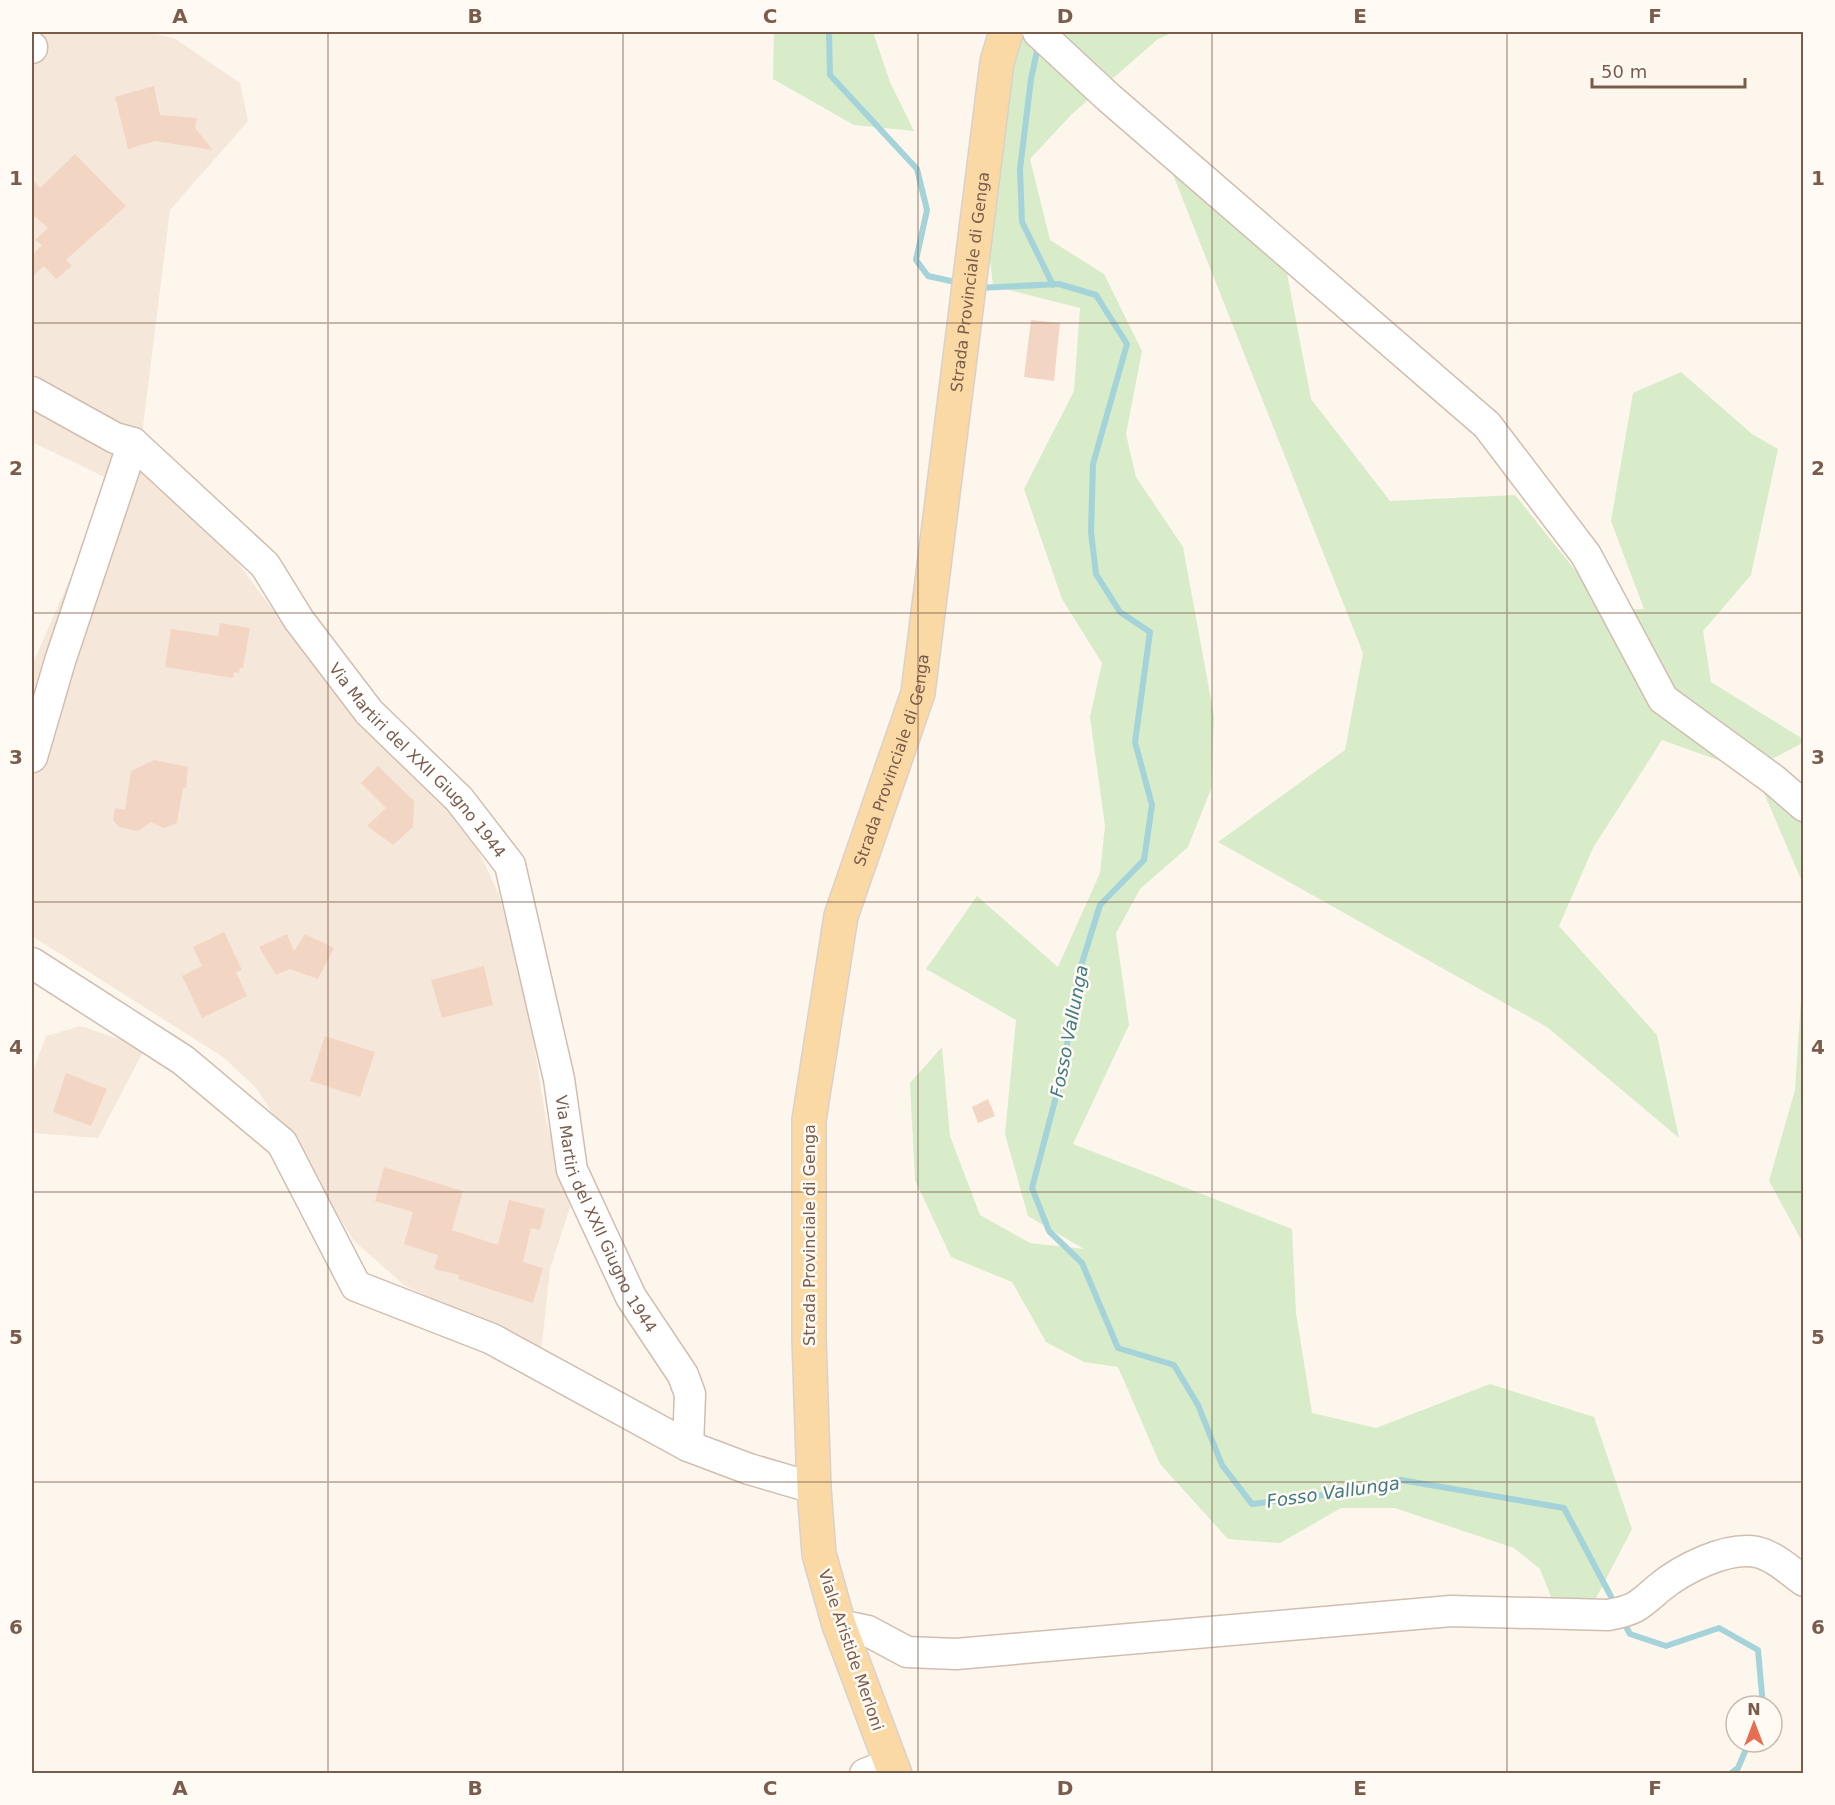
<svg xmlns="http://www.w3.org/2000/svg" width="1835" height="1805" font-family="'DejaVu Sans',sans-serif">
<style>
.residential{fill:#f5e8da}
.green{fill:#d8ecc9}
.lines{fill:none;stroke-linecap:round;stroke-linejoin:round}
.stream{stroke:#a5d3da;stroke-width:6}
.building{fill:#f3d5c3}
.minor-casing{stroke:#d1beb0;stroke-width:33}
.major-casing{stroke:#dad1cd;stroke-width:36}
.minor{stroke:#fff;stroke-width:30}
.major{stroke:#fbd9a5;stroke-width:33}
.grid{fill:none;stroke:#7a5c4d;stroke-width:1.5;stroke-opacity:0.55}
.labels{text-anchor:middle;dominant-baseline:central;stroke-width:5;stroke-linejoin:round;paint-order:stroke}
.street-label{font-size:16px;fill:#7a5c4d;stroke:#fffaf3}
.water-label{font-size:18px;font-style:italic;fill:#437c86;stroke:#fffaf3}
.neatline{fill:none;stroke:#7a5c4d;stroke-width:2}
.grid-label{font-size:20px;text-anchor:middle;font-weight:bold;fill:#7a5c4d}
</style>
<rect width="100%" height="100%" fill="#fdf6ec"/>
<!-- residential -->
<path class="residential" d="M32,32H148L174,38L240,83L248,121L170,210L139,459L224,544L335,694L466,825L498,892L525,987L546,1120L570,1207L550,1269L541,1353L404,1285L354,1241L257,1089L223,1057L32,936V665L113,481L32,442Z
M81,1026L145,1048L98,1138L32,1133V1074L46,1036Z"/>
<!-- green -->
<path class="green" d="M774,32H873L890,82L914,131L854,125L773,79Z
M1026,32H1174L1158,39L1072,114L1030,159L1050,240L1104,274L1142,351L1126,434L1136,477L1183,547L1214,716L1211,789L1188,847L1140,889L1116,933L1129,1025L1073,1144L1292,1229L1296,1313L1312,1413L1376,1428L1490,1384L1594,1417L1632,1529L1593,1604L1551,1597L1540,1569L1514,1548L1395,1508H1341L1280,1543L1228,1539L1160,1464L1118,1367L1084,1362L1046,1342L1012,1282L951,1257L915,1180L910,1083L942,1047L950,1136L980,1215L1030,1243L1084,1249L1028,1216L1005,1134L1016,1020L926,969L977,896L1058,967L1100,873L1105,826L1090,717L1102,663L1062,599L1024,489L1074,391L1080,308L993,286L985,214L1005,55Z
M1166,157L1284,258L1311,399L1390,501L1515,495L1607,610L1644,609L1611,521L1633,393L1681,372L1752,434L1778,449L1751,575L1703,631L1711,682L1803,739V743L1748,771L1662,740L1593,848L1559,926L1657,1035L1679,1138L1547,1027L1218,842L1345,750L1363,653Z
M1761,786L1803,821V884Z
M1803,968V1243L1769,1181L1795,1090Z"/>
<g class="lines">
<!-- stream -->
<path class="stream" d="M829,32L830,75L917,169L927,210L916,260L928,276L960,283
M1038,46L1031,79L1020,169L1022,222L1053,285
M978,288L1059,284L1096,295L1127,344L1093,464L1091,532L1096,574L1120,612L1150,632L1135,742L1152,805L1144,860L1100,905L1077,979L1063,1070L1032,1188L1049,1231L1082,1263L1118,1348L1174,1365L1198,1405L1222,1465L1252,1504L1339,1493L1401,1480L1564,1508L1615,1604
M1623,1621L1630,1634L1666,1646L1719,1628L1758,1650L1763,1706
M1730,1774L1738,1768L1749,1742"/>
</g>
<!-- building -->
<path class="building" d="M154,86L160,115L197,118L195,128L213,150L155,141L128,149L115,97Z
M75,154L126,206L66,260L72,266L56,279L44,266L32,277V255L42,245L35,240L48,228L32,214V179L40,188Z
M1031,320L1060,323L1054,381L1024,377Z
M220,623L250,628L243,668H240L239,673L234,672L233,678L165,667L171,629L218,636Z
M154,760L188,767L186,788H183L177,823L164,828L151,822L138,831L119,827L113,820L115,808L125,810L131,771Z
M378,766L414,801L413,827L393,845L367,826L386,808L361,783Z
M224,932L242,970L236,972L247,996L202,1018L182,976L202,966L193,947Z
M287,934L294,951L305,934L334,948L318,979L290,969L276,975L259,947Z
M484,966L493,1005L442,1018L431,980Z
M325,1036L375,1052L360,1097L310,1081Z
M66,1073L107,1089L91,1126L53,1112Z
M988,1099L995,1116L978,1123L972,1107Z
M384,1167L463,1191L452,1230L498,1245L509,1200L545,1209L540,1230L531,1228L523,1262L543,1268L533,1303L458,1279L459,1275L434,1269L438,1255L404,1244L413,1212L375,1201Z"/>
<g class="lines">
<!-- minor casing -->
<g class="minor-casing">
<g id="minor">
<path d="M1038,32L1108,97L1487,425L1586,555L1663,699L1774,780L1804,806"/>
<path d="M32,48V47"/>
<path id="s1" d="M32,392L115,438L133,443L265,565L299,620L369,712L459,799L510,865L559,1079L572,1170L631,1297L683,1375L690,1394L688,1446"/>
<path d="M32,757L60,661L133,443"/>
<path d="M32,963L183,1060L282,1143L356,1286L492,1339L688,1446L749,1469L814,1488"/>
<path d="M839,1625L868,1631L907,1652L956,1654L1451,1611L1608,1615C1636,1610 1638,1606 1659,1588C1682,1569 1727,1546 1757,1552C1774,1556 1789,1570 1804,1581"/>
<path d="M865,1774L890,1764"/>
</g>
</g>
<!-- major casing -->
<g class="major-casing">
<g id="major">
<path id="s2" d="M895,1774L839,1625L819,1554L814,1488L809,1338V1120L841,916L918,693L997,62L1006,32"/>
</g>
</g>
<!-- minor -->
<use href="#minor" class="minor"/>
<!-- major -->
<use href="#major" class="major"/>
</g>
<!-- grid -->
<path class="grid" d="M328,32V1774M623,32V1774M918,32V1774M1212,32V1774M1507,32V1774M32,323H1804M32,613H1804M32,902H1804M32,1192H1804M32,1482H1804"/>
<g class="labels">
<!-- street labels -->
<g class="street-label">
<text stroke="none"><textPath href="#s2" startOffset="1524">Strada Provinciale di Genga</textPath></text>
<text stroke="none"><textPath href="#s1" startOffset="542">Via Martiri del XXII Giugno 1944</textPath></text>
<text stroke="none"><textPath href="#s2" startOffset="1038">Strada Provinciale di Genga</textPath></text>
<text stroke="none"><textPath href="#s1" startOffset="1046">Via Martiri del XXII Giugno 1944</textPath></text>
<text transform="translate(809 1235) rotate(-90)">Strada Provinciale di Genga</text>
<text transform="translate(851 1650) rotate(71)">Viale Aristide Merloni</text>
</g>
<!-- water labels -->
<g class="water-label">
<text transform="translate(1069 1031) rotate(-79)">Fosso Vallunga</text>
<text transform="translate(1333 1492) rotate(-8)">Fosso Vallunga</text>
</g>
</g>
<!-- border -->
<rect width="1835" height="1805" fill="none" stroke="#fffaf3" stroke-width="66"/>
<!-- north arrow -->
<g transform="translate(1754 1724)"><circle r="28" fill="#fffaf3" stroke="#cabbb1" stroke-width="1.5"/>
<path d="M0-4.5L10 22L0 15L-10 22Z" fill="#e76f51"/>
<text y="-9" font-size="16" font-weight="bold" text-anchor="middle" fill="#7a5c4d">N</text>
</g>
<!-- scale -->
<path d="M1592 78v9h153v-9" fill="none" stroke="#7a5c4d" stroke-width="3"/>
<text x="1601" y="78" font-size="18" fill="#7a5c4d" stroke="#fffaf3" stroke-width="4.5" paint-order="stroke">50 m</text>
<rect x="33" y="33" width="1769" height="1739" class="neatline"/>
<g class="grid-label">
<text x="180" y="23">A</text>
<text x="475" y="23">B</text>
<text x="770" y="23">C</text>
<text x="1065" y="23">D</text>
<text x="1360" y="23">E</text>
<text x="1655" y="23">F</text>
<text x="16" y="185">1</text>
<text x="1818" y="185">1</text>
<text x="16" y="475">2</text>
<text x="1818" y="475">2</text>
<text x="16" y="764">3</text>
<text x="1818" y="764">3</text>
<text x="16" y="1054">4</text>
<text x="1818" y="1054">4</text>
<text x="16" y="1344">5</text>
<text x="1818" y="1344">5</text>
<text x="16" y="1634">6</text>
<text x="1818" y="1634">6</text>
<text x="180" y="1795">A</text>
<text x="475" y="1795">B</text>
<text x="770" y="1795">C</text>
<text x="1065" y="1795">D</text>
<text x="1360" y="1795">E</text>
<text x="1655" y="1795">F</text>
</g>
</svg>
